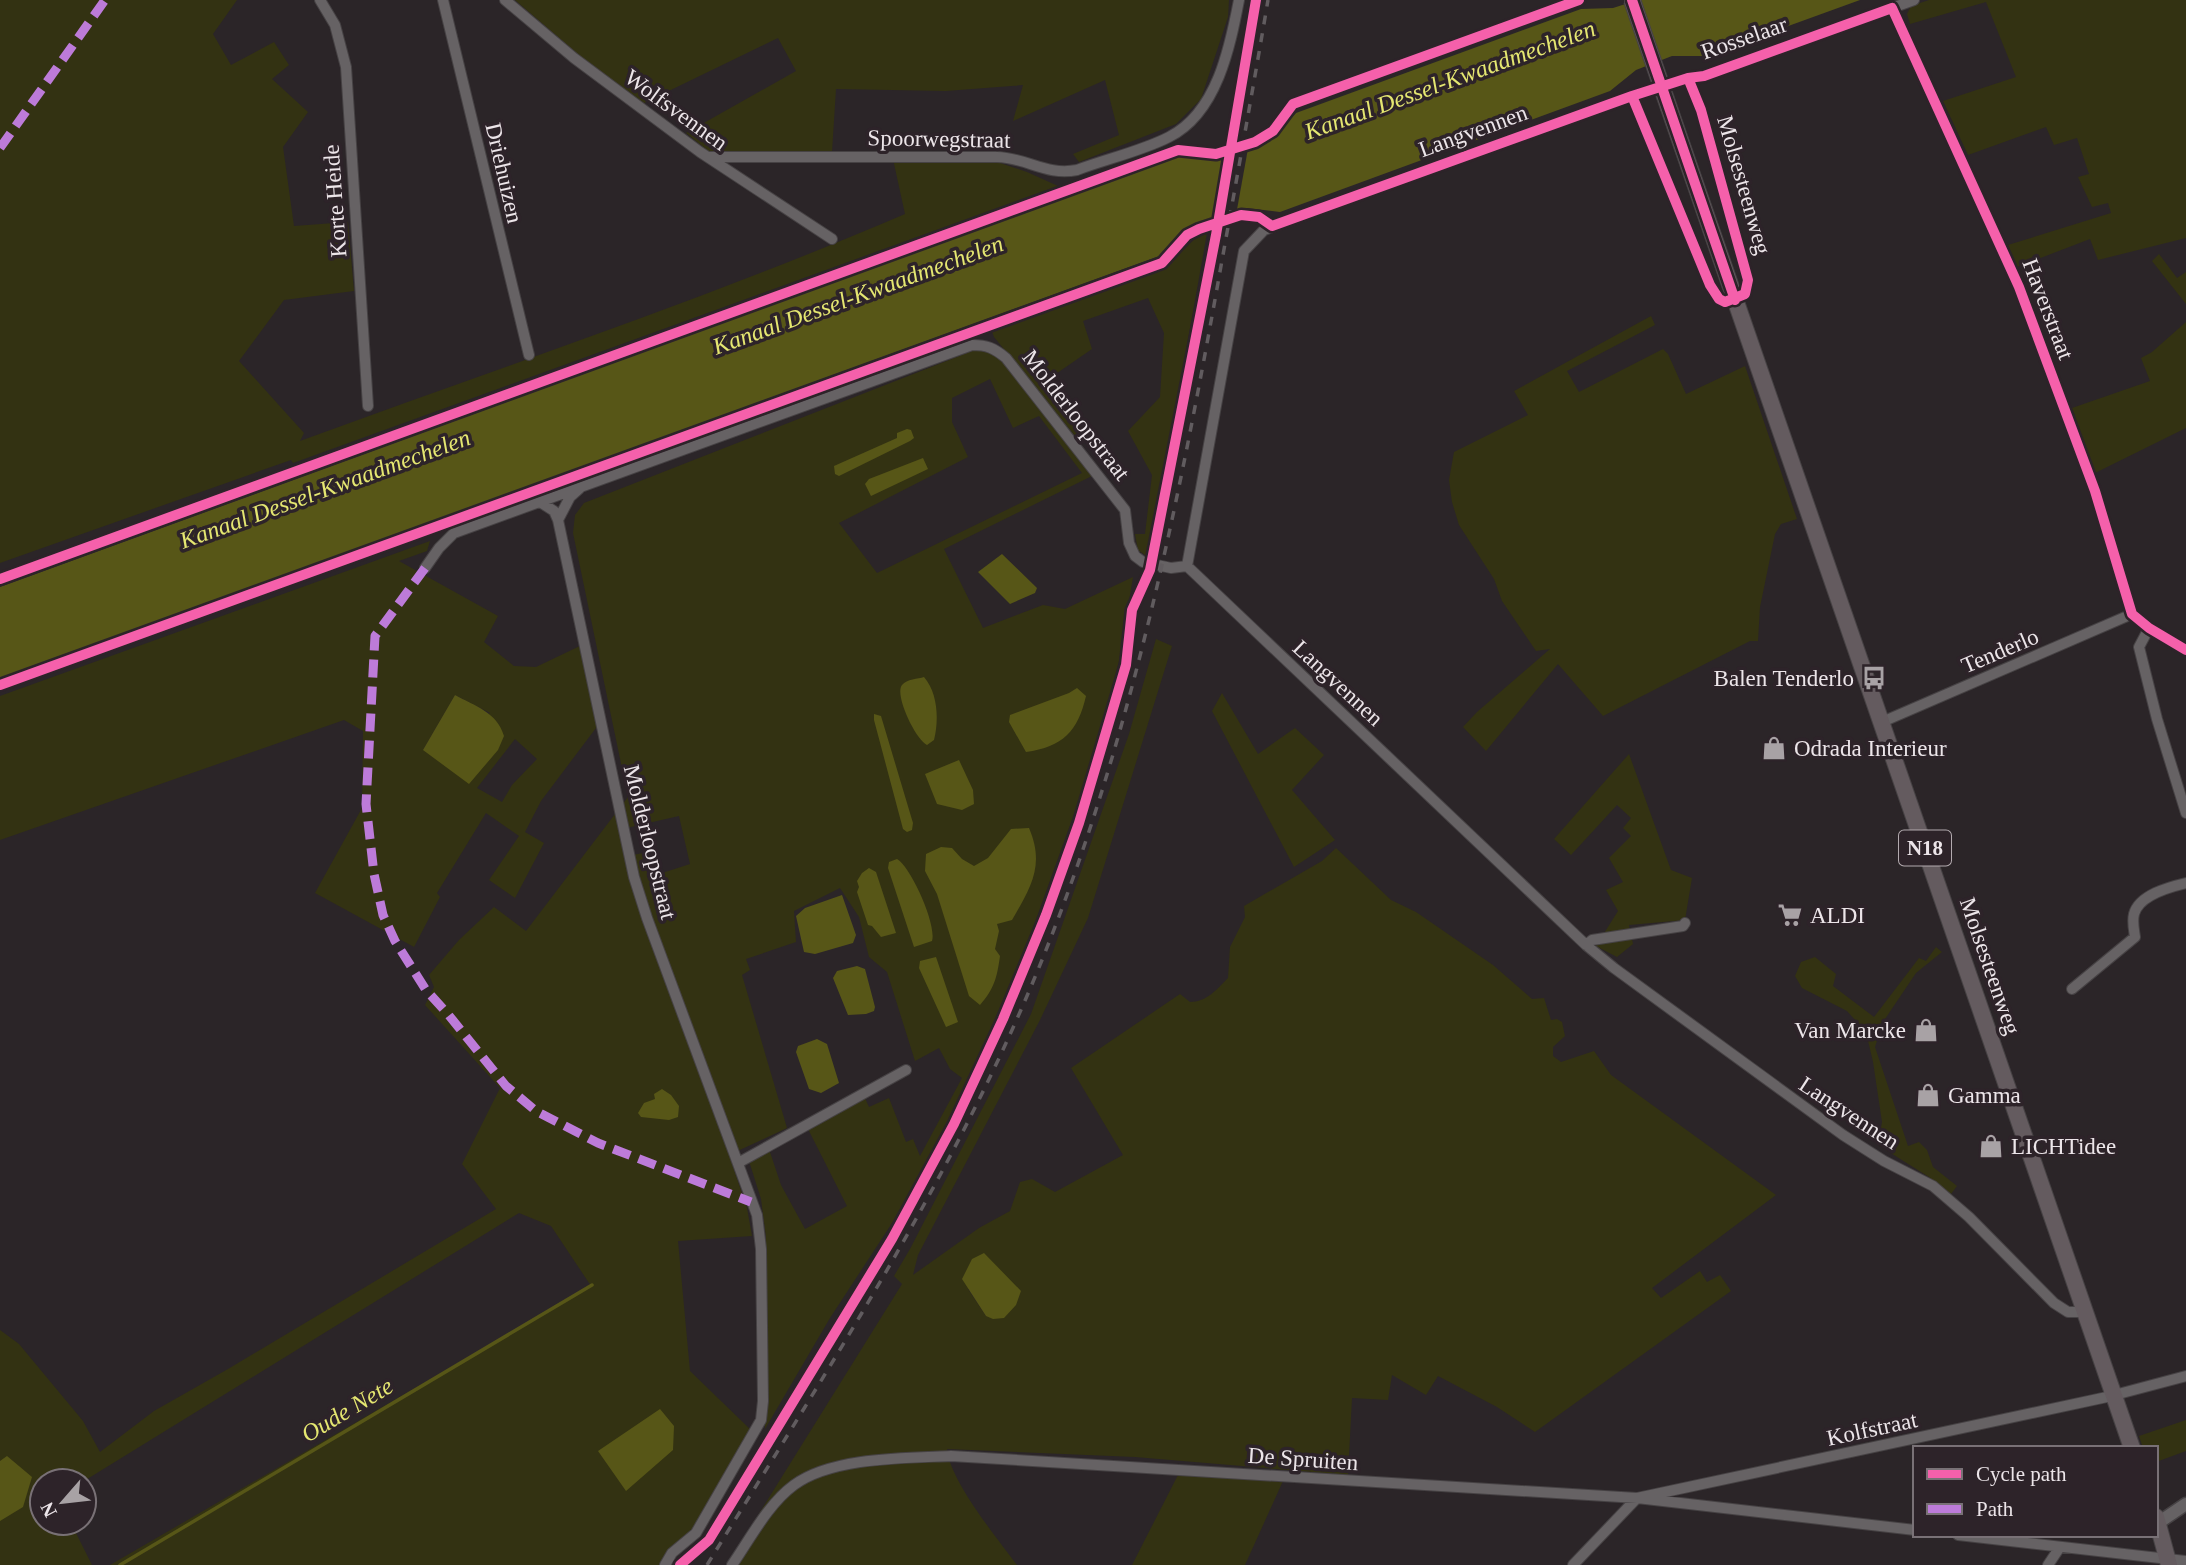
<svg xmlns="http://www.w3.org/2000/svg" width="2186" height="1565" font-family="Georgia,serif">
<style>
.green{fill:#333212;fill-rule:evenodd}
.water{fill:#575617}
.pier{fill:#2b2528}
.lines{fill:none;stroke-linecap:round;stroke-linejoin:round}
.stream{stroke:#575617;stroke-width:3.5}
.minor-casing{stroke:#464244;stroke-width:12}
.tertiary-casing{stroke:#464244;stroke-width:15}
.primary-casing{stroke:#464244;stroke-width:18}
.minor{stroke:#666264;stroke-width:10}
.tertiary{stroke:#666264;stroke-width:12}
.primary{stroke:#645b5f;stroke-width:16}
.rail{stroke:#615c5f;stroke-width:3.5;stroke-dasharray:9 9;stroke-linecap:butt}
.primary-bridge-casing{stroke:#464244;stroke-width:18;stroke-linecap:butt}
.primary-bridge{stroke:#645b5f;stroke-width:16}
.quiet{stroke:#bd7bd9;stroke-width:9;stroke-dasharray:18 9;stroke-linecap:butt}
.cycleway-casing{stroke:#2d2329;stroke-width:15}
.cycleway{stroke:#f560ab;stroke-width:10}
.labels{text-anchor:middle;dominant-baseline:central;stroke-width:7;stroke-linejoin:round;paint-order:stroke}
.shield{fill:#2d2329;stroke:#b3abaf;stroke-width:2}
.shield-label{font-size:21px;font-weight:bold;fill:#ece5e9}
.street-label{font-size:23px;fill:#ece5e9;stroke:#2d2329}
.poi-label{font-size:23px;fill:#ece5e9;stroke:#2d2329;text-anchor:start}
.water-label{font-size:24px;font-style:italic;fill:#e5e771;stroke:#2d2329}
</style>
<rect width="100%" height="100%" fill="#2b2528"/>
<!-- green -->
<path class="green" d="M0,0H237L213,34L231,65L274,42L289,65L272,79L308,112L283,147L294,226L348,222L354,291L284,300L239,361L304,433L300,441C502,367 707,299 905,214L893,159L997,162L1027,172L1058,186L293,463L291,460L0,563Z
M515,0H1229L1228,17L1201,99L1176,124L1079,162L1073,154L1119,135L1105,80L1013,121L1023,85L946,91L836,89L832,152L712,154L686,133L796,71L778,38L644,103L579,55Z
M1929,0H2186V238L2098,260L2090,239L2017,267L2008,245L2111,213L2108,203L2092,207L2078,177L2089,174L2077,138L2054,145L2046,127L1968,155L1943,101L2016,77L1986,2L1910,24L1907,14L1911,6Z
M1207,233L1149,558L1138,550L1135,534H1145L1152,475L1128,431L1160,397L1164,333L1148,298L1083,321L1092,349L1047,380L1084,425L1075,436L994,337L991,329L1166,266L1197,237Z
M2159,254L2177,278L2186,272V304L2152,261Z
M1651,316L1655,325L1567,371L1579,392L1663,349L1668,354L1686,394L1745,366L1797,519L1781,524L1775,534L1760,607L1758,641H1750L1603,716L1558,664L1486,751L1463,727L1477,712L1550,649L1536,651L1502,601L1494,579L1459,525L1452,502L1449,480L1454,452L1528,415L1514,391Z
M2186,322V428L2095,473L2072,408L2150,381L2141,358L2152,352Z
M985,346L1006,365L1094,475L944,549L983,628L1043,605L1065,609L1133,577L1119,661L1091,767L1034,925L969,1082L894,1220L830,1318L765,1429L766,1237L761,1199L749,1161L769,1149L781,1185L805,1229L847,1206L807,1127L864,1096L869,1107L889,1098L906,1142L913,1139L920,1156L962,1078L950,1069L939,1048L915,1061L887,972L869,957L859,917L840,888L794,911L796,942L746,959L750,970L742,975L787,1128L729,1155L747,1208L752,1236L678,1241L690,1371L752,1431L694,1530L660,1565H110L591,1286L551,1226L519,1213L84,1481H42V1523H71L92,1565H0V1330L19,1344L83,1421L100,1452L154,1411L228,1369L496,1209L462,1164L500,1088L425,1005L434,987L429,975L459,940L494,907L526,931L628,797L573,533L575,515L584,503ZM990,379L1013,428L1039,416L1082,473L877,573L839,523L968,457L952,422V398ZM679,816L690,864L656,875L648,852L628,856L622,829Z
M430,541L427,551L399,561L498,616L484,642L514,666L536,667L582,645L599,724L541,801L525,832L544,843L515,898L489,880L519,836L486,813L437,893L440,897L414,947L315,893L362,808L363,731L344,720L0,840V696ZM455,695L490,713L423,750ZM515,739L537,759L512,785L502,802L477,788Z
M1156,639L1172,646L1088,918L1040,1020L918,1255L913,1275L979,1228L1010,1211L1020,1182L1032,1179L1055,1192L1123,1155L1071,1068L1180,994L1190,1002C1207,1002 1217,989 1228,978L1230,947L1245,917L1244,906L1322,861L1336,848L1391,900L1416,912L1493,965L1532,999L1544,998L1551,1020L1557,1019L1562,1022L1565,1036L1553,1047V1056L1561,1062L1594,1051L1611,1075L1776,1195L1652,1288L1661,1298L1700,1271L1707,1282L1720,1275L1731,1291L1535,1432L1497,1407L1438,1376L1426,1395L1392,1375L1388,1400L1352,1398L1348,1475L1135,1457L947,1449C950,1481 997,1538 1017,1565H727L902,1284L894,1276L910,1249L1031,1014L1129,734ZM968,1289L1021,1291L986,1316Z
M1222,693L1258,754L1295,728L1324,755L1292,790L1335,840L1294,867L1212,711Z
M1629,754L1671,870L1692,878L1685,920L1629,925L1633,944L1617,957L1596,946L1618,911L1606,890L1623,882L1609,858L1631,836L1623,828L1631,818L1617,805L1571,855L1554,839Z
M1936,947L1942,952L1916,973L1883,1022L1875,1047L1908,1146L1919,1142L1927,1150L1933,1167L1957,1186L1951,1194L1929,1177L1878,1145L1882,1122L1873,1062L1866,1032L1847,1011L1802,988L1795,976L1801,962L1815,957L1836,974L1833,986L1874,1017L1919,958L1926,961Z
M2186,1420V1451L2156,1462V1448H2143L2139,1436Z
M1178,1475L1283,1481L1245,1565H1132Z"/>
<!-- water -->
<path class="water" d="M1638,0H1860L1705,56H1672L1636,70L1610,91L1280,212L1247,208L1186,230L1162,255L0,679V587L1179,156L1212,160L1272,138L1296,113L1581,9L1613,8Z
M907,429L911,430L914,438L910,441L839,476L835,474L834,466L897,438V433Z
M923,458L928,469L871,496L865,484L869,479Z
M1002,554L1037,588L1035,593L1010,604L978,572Z
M924,677C938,693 939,720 934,740L927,745C916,740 894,695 902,685C907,679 918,679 924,677Z
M1077,688L1086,696C1078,731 1063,747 1026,752L1009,722L1010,715L1069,693Z
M455,695C475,706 497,712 504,736L498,750L469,784L423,750Z
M874,714L881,716L913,823L912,830L907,832L903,829L874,720Z
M959,760L973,790L974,804L962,810L937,804L925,774Z
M1029,828C1045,865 1031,887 1012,920L997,924L999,931L995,949L1000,956C997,978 994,989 980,1005L969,996L937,894L925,871L926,854L941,847L952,848L962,859L974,866L988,858L1011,829Z
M897,859C911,867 937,925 932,941L914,947L888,868L889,862Z
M869,868L876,872L896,933L881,937L872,926L868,925L857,892L859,887L857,881L862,873Z
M842,895L856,935L853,943L815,954L804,952L796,916L805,908Z
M936,957L958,1022L946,1027L919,968L920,961Z
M857,966L865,969L875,1007L874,1011L866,1014L848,1015L833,978L837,971Z
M817,1039L827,1044L839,1083L821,1093L809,1089L796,1052L798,1046Z
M662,1089L671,1095L679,1106L678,1117L669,1120L641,1117L638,1113L644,1103L655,1099L654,1094Z
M984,1253L1021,1291L1016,1305L1004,1318L993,1319L986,1316L962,1279L972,1259Z
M660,1409L674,1426L673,1450L626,1491L598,1451Z
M7,1456L32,1477L23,1507L0,1521V1461Z"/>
<!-- pier -->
<path class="pier" d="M1249,143L1236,215L1211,224L1224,152Z"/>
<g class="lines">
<!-- stream -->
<path class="stream" d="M120,1565L592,1285"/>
<!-- minor casing -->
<g class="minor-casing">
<path id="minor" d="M320,0L335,25L346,67L368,406
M443,0L529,355
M505,0L574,58L700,152L832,239
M1892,8L2019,287L2095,491L2132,614L2149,628L2186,650
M1632,96L1710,285L1719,299L1725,302L1745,294L1748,280L1701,110L1688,78
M709,157H997C1028,158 1046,176 1077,170C1106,159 1142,151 1169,137C1217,113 1230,47 1239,0
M580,488L570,497L558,520L634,877L647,918L757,1215L761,1249L763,1401L761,1420L696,1533L672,1553L665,1565
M540,502L554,511L558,520
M1187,566L1586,945L1614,968L1843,1135L1884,1161L1933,1186L1969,1217L2054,1303L2068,1312H2085
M1187,566L1244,251L1264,230L1632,96L1688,78L1704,76L1914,0
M425,568L439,548L454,533L972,345C987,345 994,348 1006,358L1125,510L1129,543L1135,556L1143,562L1171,568L1187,566
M2149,628L2139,647L2157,719L2186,813
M1882,722L2132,614
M1586,945L1592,940L1683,926L1685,923
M2072,989L2135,937C2134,930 2132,922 2134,914C2139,895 2169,887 2186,883
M738,1163L906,1070
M1958,1535L2186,1561
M732,1565C750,1539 768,1504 794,1485C832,1457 906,1458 951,1456L1637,1498L1915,1530
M1573,1565L1637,1498L2107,1397L2186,1376
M2048,1565L2060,1547"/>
</g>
<!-- tertiary casing -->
<g class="tertiary-casing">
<path id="tertiary" d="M2158,1523L2186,1504"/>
</g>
<!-- primary casing -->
<g class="primary-casing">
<path id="primary" d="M1669,108L2132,1448
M2156,1517L2169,1565"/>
</g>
<!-- minor -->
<use href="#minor" class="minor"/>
<!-- tertiary -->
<use href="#tertiary" class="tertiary"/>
<!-- primary -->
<use href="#primary" class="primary"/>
<!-- rail -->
<path class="rail" d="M707,1565C828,1369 955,1175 1042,960C1132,737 1179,502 1221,266C1237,177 1253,89 1268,0"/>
<!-- primary-bridge casing -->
<g class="primary-bridge-casing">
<path id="primary-bridge" d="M1632,0L1669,108"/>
</g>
<!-- primary-bridge -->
<use href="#primary-bridge" class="primary-bridge"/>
<!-- quiet -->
<path class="quiet" d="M0,148L105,0
M425,568L375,636L366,804L374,874L383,915L395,941L426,990L447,1013L506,1086L536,1111L598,1143L751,1202"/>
<!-- cycleway casing -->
<g class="cycleway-casing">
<path id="cycleway" d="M1632,0L1735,300
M1632,96L1710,285L1719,299L1725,302L1745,294L1748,280L1701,110L1688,78
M0,579L1178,150L1216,154L1255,142L1273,131L1293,104L1579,0
M0,685L1162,263L1187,235L1199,229L1241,215L1259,217L1272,226L1632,96L1688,78L1704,76L1892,8L2019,287L2095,491L2132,614L2149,628L2186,650
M680,1565L709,1540L892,1239L954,1124L1003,1019L1046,915L1079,823L1126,665L1132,610L1150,570L1216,235L1256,0"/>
</g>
<!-- cycleway -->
<use href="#cycleway" class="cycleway"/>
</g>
<!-- icons -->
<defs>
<g id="bus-bare" transform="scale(1.89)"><path d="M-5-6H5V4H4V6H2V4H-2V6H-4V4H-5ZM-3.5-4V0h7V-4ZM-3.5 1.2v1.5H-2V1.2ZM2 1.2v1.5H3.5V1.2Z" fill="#a8a2a5" stroke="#2d2329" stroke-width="2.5" paint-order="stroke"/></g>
<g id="shop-bare" transform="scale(1.89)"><path d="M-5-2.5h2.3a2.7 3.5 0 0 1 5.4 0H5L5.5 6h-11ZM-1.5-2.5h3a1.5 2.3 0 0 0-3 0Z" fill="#a8a2a5" stroke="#2d2329" stroke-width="2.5" paint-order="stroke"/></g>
<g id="supermarket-bare" transform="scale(1.89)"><path d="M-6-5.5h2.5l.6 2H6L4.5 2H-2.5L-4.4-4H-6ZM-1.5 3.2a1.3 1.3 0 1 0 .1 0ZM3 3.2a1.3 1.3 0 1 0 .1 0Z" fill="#a8a2a5" stroke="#2d2329" stroke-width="2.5" paint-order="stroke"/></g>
</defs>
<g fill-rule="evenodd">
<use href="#bus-bare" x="1874" y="678"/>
<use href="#shop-bare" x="1774" y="748"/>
<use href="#supermarket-bare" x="1790" y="915"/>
<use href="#shop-bare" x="1926" y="1030"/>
<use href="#shop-bare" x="1928" y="1095"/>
<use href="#shop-bare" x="1991" y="1146"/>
</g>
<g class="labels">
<!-- shield labels -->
<rect class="shield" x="1899" y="830.5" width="52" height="35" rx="5"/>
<g class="shield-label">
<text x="1925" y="848">N18</text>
</g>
<!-- street labels -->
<g class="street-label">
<text transform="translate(1744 38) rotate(-19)">Rosselaar</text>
<text transform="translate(676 110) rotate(36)">Wolfsvennen</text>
<text transform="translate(1473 131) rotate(-20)">Langvennen</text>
<text transform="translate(939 139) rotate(1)">Spoorwegstraat</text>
<text transform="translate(504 173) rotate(77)">Driehuizen</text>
<text transform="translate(1744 185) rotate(74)">Molsesteenweg</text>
<text transform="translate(335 201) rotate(-94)">Korte Heide</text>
<text transform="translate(2048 309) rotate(69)">Haverstraat</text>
<text transform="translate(1076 415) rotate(52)">Molderloopstraat</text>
<text transform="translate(2000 651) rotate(-23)">Tenderlo</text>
<text transform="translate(1338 683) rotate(43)">Langvennen</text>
<text transform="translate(650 842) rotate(76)">Molderloopstraat</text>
<text transform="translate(1990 966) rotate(71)">Molsesteenweg</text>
<text transform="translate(1849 1113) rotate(33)">Langvennen</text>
<text transform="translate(1872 1429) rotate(-12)">Kolfstraat</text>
<text transform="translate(1303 1459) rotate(4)">De Spruiten</text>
</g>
<!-- poi labels -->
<g class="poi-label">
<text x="1854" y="678" text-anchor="end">Balen Tenderlo</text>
<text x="1794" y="748">Odrada Interieur</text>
<text x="1810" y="915">ALDI</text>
<text x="1906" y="1030" text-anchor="end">Van Marcke</text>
<text x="1948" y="1095">Gamma</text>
<text x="2011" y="1146">LICHTidee</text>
</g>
<!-- water labels -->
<g class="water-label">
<text transform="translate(1450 80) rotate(-20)">Kanaal Dessel-Kwaadmechelen</text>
<text transform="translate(858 295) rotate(-20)">Kanaal Dessel-Kwaadmechelen</text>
<text transform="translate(325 489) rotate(-20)">Kanaal Dessel-Kwaadmechelen</text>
<text transform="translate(347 1410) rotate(-31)">Oude Nete</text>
</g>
</g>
<!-- legend -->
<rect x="1913" y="1446" width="245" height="91" fill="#2d2329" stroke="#797176" stroke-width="2"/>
<rect x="1927" y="1469" width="35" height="10" fill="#f560ab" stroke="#797176" stroke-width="2"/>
<text x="1976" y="1481" font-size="21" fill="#ece5e9">Cycle path</text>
<rect x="1927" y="1504" width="35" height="10" fill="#bd7bd9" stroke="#797176" stroke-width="2"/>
<text x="1976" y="1516" font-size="21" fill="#ece5e9">Path</text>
<!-- north arrow -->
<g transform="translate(63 1502) rotate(242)"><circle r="33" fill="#2d2329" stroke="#797176" stroke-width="2"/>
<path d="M0-5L12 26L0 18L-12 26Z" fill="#a8a2a5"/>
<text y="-10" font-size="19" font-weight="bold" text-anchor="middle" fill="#ece5e9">N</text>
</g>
</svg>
